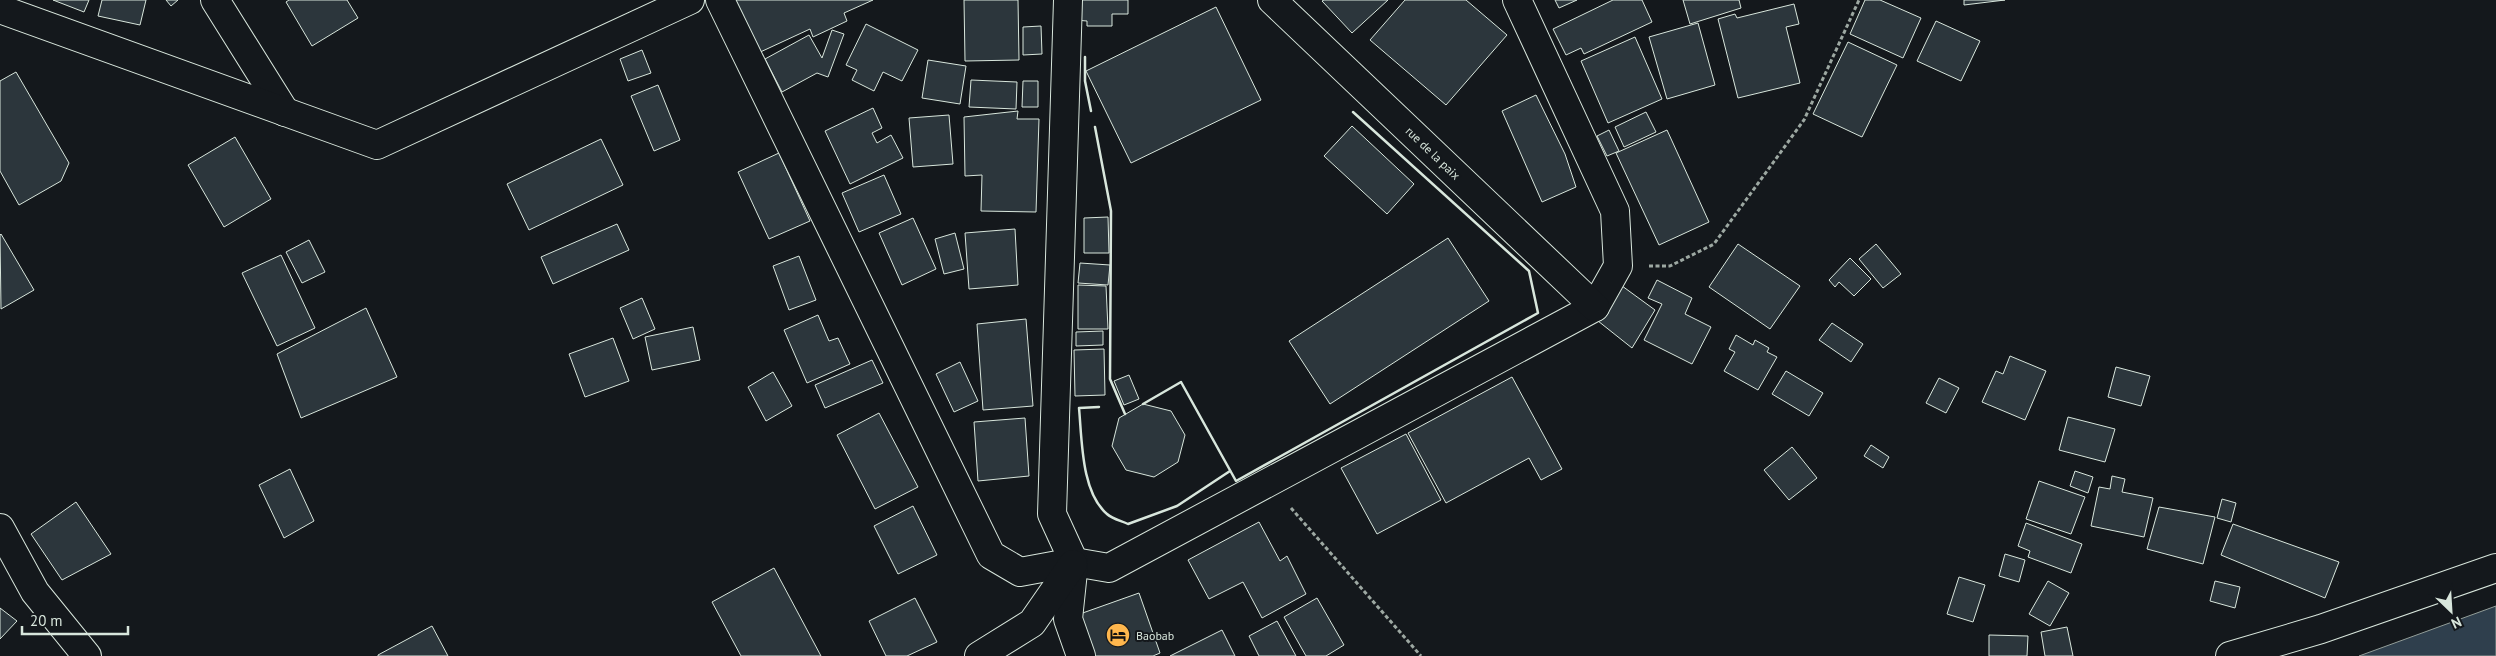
<svg xmlns="http://www.w3.org/2000/svg" width="2496" height="656" viewBox="0 0 2496 656" font-family="'PT Sans',sans-serif">
	<style>
		.water { fill: #2f3f4d; stroke: #939e99 }
		.building { fill: #2c363c; stroke: #d8e6dc }
		.lines { fill: none; stroke-linecap: round; stroke-linejoin: round }
		.minor-casing { stroke: #d8e6dc; stroke-width: 30 }
		.path { stroke: #9da8a2; stroke-width: 3; stroke-dasharray: 4 2.5; stroke-linecap: butt }
		.minor { stroke: #14181c; stroke-width: 28 }
		.wall { stroke: #d8e6dc; stroke-width: 2.5 }
		.labels { text-anchor: middle; dominant-baseline: central; stroke-width: 4; stroke-linejoin: round; paint-order: stroke }
		.street-label { font-size: 12px; fill: #d8e6dc; stroke: #14181c }
		.poi-label { font-size: 12px; fill: #d8e6dc; stroke: #14181c; text-anchor: start }
	</style>
	<rect width="100%" height="100%" fill="#14181c"/>
	<polygon class="water" points="2496,606 2496,656 2359,656"/>
	<g class="building">
		<polygon points="53,0 89,0 84,12"/>
		<polygon points="102,0 146,0 140,25 98,16"/>
		<polygon points="166,0 178,0 171,6"/>
		<polygon points="289,0 347,0 358,18 312,46 286,2"/>
		<polygon points="732,0 873,0 844,13 847,21 813,37 810,29 756,54"/>
		<polygon points="964,0 1018,0 1019,60 965,61"/>
		<polygon points="1075,0 1128,0 1128,14 1112,14 1112,26 1087,26 1087,21 1075,20"/>
		<polygon points="1324,0 1388,0 1352,33 1322,1"/>
		<polygon points="1405,0 1466,0 1507,35 1446,105 1370,40"/>
		<polygon points="1555,0 1577,0 1559,8"/>
		<polygon points="1613,0 1642,0 1652,22 1584,54 1581,48 1566,55 1553,29"/>
		<polygon points="1683,0 1739,0 1741,8 1690,24"/>
		<polygon points="1865,0 1880,0 1921,18 1903,58 1850,34"/>
		<polygon points="1964,0 2005,0 1964,5"/>
		<polygon points="1794,4 1799,24 1786,27 1800,83 1738,98 1718,19 1735,14 1737,18"/>
		<polygon points="1216,7 1261,100 1131,163 1086,71"/>
		<polygon points="1936,21 1980,41 1961,81 1917,61"/>
		<polygon points="1698,23 1715,85 1667,99 1649,37"/>
		<polygon points="866,24 918,50 902,81 883,72 874,91 852,80 857,70 846,65"/>
		<polygon points="1041,26 1042,54 1023,55 1023,27"/>
		<polygon points="832,30 844,34 828,77 817,73 782,92 765,59 809,35 822,58"/>
		<polygon points="1635,37 1662,99 1608,123 1581,61"/>
		<polygon points="1848,42 1897,65 1862,137 1813,114"/>
		<polygon points="642,50 651,73 628,81 620,59"/>
		<polygon points="928,60 966,66 960,104 922,98"/>
		<polygon points="16,72 69,163 61,181 19,205 0,171 0,81"/>
		<polygon points="971,80 1017,82 1016,109 969,107"/>
		<polygon points="1023,81 1038,81 1038,107 1022,107"/>
		<polygon points="658,85 680,140 654,151 631,96"/>
		<polygon points="1536,95 1565,154 1576,187 1542,202 1502,111"/>
		<polygon points="873,108 882,128 872,133 877,143 891,135 903,158 850,184 825,131"/>
		<polygon points="1018,111 1017,119 1039,119 1036,212 981,211 982,175 965,176 964,117"/>
		<polygon points="1646,112 1656,132 1624,147 1615,127"/>
		<polygon points="949,115 953,164 913,167 909,118"/>
		<polygon points="1352,126 1414,184 1387,214 1324,156"/>
		<polygon points="1609,130 1619,151 1607,156 1597,136"/>
		<polygon points="1667,130 1709,222 1659,245 1616,153"/>
		<polygon points="235,137 271,199 224,227 188,165"/>
		<polygon points="601,139 623,185 529,230 507,184"/>
		<polygon points="779,153 810,221 769,239 738,172"/>
		<polygon points="884,175 901,214 859,232 842,193"/>
		<polygon points="1108,217 1109,253 1084,253 1084,218"/>
		<polygon points="913,218 936,269 902,285 879,233"/>
		<polygon points="617,224 629,250 553,284 541,257"/>
		<polygon points="1015,229 1018,285 969,289 965,233"/>
		<polygon points="955,233 964,269 944,274 935,239"/>
		<polygon points="1,234 34,290 1,309 0,235"/>
		<polygon points="1448,238 1489,301 1330,404 1289,341"/>
		<polygon points="309,240 325,272 302,283 286,252"/>
		<polygon points="1738,244 1800,286 1770,329 1709,287"/>
		<polygon points="1876,244 1901,274 1883,288 1859,259"/>
		<polygon points="281,255 315,328 277,346 242,273"/>
		<polygon points="799,256 816,300 789,310 773,266"/>
		<polygon points="1850,258 1871,279 1854,296 1839,282 1835,287 1829,280"/>
		<polygon points="1080,263 1110,265 1108,285 1078,283"/>
		<polygon points="1657,280 1692,298 1685,314 1711,327 1692,364 1644,340 1662,304 1648,298"/>
		<polygon points="1618,283 1655,310 1632,348 1593,317"/>
		<polygon points="1078,285 1106,286 1108,329 1078,329"/>
		<polygon points="642,298 655,329 633,339 620,308"/>
		<polygon points="366,308 397,377 301,418 277,354"/>
		<polygon points="818,315 829,341 838,338 850,364 807,383 784,330"/>
		<polygon points="1026,319 1033,406 983,410 977,324"/>
		<polygon points="1832,323 1863,344 1851,362 1819,340"/>
		<polygon points="693,327 700,360 652,370 645,337"/>
		<polygon points="1103,331 1103,345 1076,346 1076,332"/>
		<polygon points="1736,335 1753,345 1755,340 1769,348 1767,352 1777,357 1758,390 1724,371 1735,352 1729,349"/>
		<polygon points="613,338 629,381 585,397 569,354"/>
		<polygon points="1104,349 1105,395 1075,396 1074,350"/>
		<polygon points="2010,356 2046,371 2025,420 1982,402 1996,371 2003,374"/>
		<polygon points="872,360 883,383 825,408 815,385"/>
		<polygon points="960,362 978,401 954,412 936,374"/>
		<polygon points="2116,367 2150,376 2141,406 2108,397"/>
		<polygon points="1786,371 1823,393 1809,416 1772,394"/>
		<polygon points="773,372 792,406 766,421 748,387"/>
		<polygon points="1129,375 1139,399 1124,405 1114,381"/>
		<polygon points="1512,377 1562,469 1541,480 1529,458 1446,503 1408,433"/>
		<polygon points="1939,378 1959,388 1946,413 1926,403"/>
		<polygon points="1143,404 1171,411 1185,435 1178,462 1154,477 1126,470 1112,446 1119,418"/>
		<polygon points="879,413 918,487 875,509 837,435"/>
		<polygon points="2068,417 2115,429 2105,462 2059,450"/>
		<polygon points="1025,418 1029,476 978,481 974,422"/>
		<polygon points="1406,434 1441,500 1377,534 1341,468"/>
		<polygon points="1871,445 1889,457 1883,468 1864,456"/>
		<polygon points="1792,447 1817,478 1789,500 1764,470"/>
		<polygon points="290,469 314,521 284,538 259,485"/>
		<polygon points="2075,471 2093,477 2088,493 2070,486"/>
		<polygon points="2112,476 2125,479 2122,492 2153,498 2144,537 2091,526 2099,487 2110,489"/>
		<polygon points="2039,481 2085,497 2071,534 2026,519"/>
		<polygon points="2222,499 2236,503 2231,522 2217,518"/>
		<polygon points="76,502 111,554 62,580 31,534"/>
		<polygon points="913,506 937,555 898,574 874,526"/>
		<polygon points="2159,507 2215,517 2203,564 2147,549"/>
		<polygon points="1259,522 1280,561 1287,556 1306,594 1262,618 1243,582 1209,599 1188,560"/>
		<polygon points="2026,523 2082,544 2071,573 2028,557 2030,551 2018,546"/>
		<polygon points="2233,524 2339,562 2325,598 2221,555"/>
		<polygon points="2005,554 2025,560 2019,582 1999,576"/>
		<polygon points="774,568 821,656 741,656 712,602"/>
		<polygon points="1959,577 1985,585 1973,622 1947,614"/>
		<polygon points="2048,581 2069,593 2050,626 2029,614"/>
		<polygon points="2215,581 2240,587 2235,608 2210,601"/>
		<polygon points="1139,593 1160,653 1153,656 1091,656 1077,615"/>
		<polygon points="915,598 937,642 907,656 886,656 869,621"/>
		<polygon points="1317,598 1344,645 1326,656 1306,656 1284,617"/>
		<polygon points="0,608 17,621 0,639"/>
		<polygon points="1277,621 1296,656 1259,656 1249,636"/>
		<polygon points="432,626 448,656 378,656 378,655"/>
		<polygon points="2067,627 2073,656 2045,656 2041,632"/>
		<polygon points="1222,630 1235,656 1170,656"/>
		<polygon points="1989,635 2028,636 2027,656 1989,656"/>
	</g>
	<g class="lines">
		<g class="minor-casing">
			<g id="minor">
				<polyline points="215,0 285,112"/>
				<polyline points="720,0 991,555 1020,572 1074,562 1109,568 1595,307 1618,266 1615,211 1517,0"/>
				<polyline points="1068,0 1052,514 1074,562 1068,619 1081,656"/>
				<polyline points="1272,0 1595,307"/>
				<polyline points="0,9 377,145 690,0"/>
				<polyline points="0,528 35,592 87,656"/>
				<polyline points="979,656 1032,623 1073,564"/>
				<polyline points="2230,656 2321,629 2496,568"/>
			</g>
		</g>
		<g class="path">
			<polyline points="1649,266 1670,266 1714,244 1804,120 1859,0"/>
			<polyline points="1291,508 1421,656"/>
		</g>
		<use href="#minor" class="minor"/>
		<g class="wall">
			<polyline points="1085,57 1085,81 1091,111"/>
			<polyline points="1095,127 1111,211 1110,379 1125,414"/>
			<polyline points="1143,404 1181,382 1236,481 1538,313 1529,271 1353,112"/>
			<path d="M1099,407L1079,408C1082,439 1081,492 1107,514C1112,519 1122,521 1128,524L1177,506L1230,471"/>
		</g>
	</g>
	<defs>
		<g id="hotel-disc" transform="scale(1.25)"><circle r="9.5" fill="#ffb74d" stroke="#14181c"/><path d="M-6-4.5h1.5V1H6V5H4.5V3h-9V5H-6ZM-4 0a1.8 1.8 0 1 1 3.6 0ZM.5 0V-2.5h3Q6-2.5 6 0Z" fill="#111"/></g>
	</defs>
	<g fill-rule="evenodd">
		<use href="#hotel-disc" x="1118" y="635"/>
	</g>
	<g class="labels">
		<g class="street-label">
			<text transform="translate(1433 153) rotate(44)">rue de la paix</text>
		</g>
		<g class="poi-label">
			<text x="1136" y="635">Baobab</text>
		</g>
	</g>
	<g transform="translate(2451 611) rotate(155)" stroke="#14181c" stroke-width="4" paint-order="stroke">
	<path d="M0-4L9 19L0 12L-9 19Z" fill="#d8e6dc"/>
	<text y="-8" font-size="14" font-weight="bold" text-anchor="middle" fill="#d8e6dc">N</text>
	</g>
	<path d="M22 626v8h106v-8" fill="none" stroke="#d8e6dc" stroke-width="2.5"/>
	<text x="30" y="626" font-size="15" fill="#d8e6dc" stroke="#14181c" stroke-width="4" paint-order="stroke">20 m</text>
</svg>
